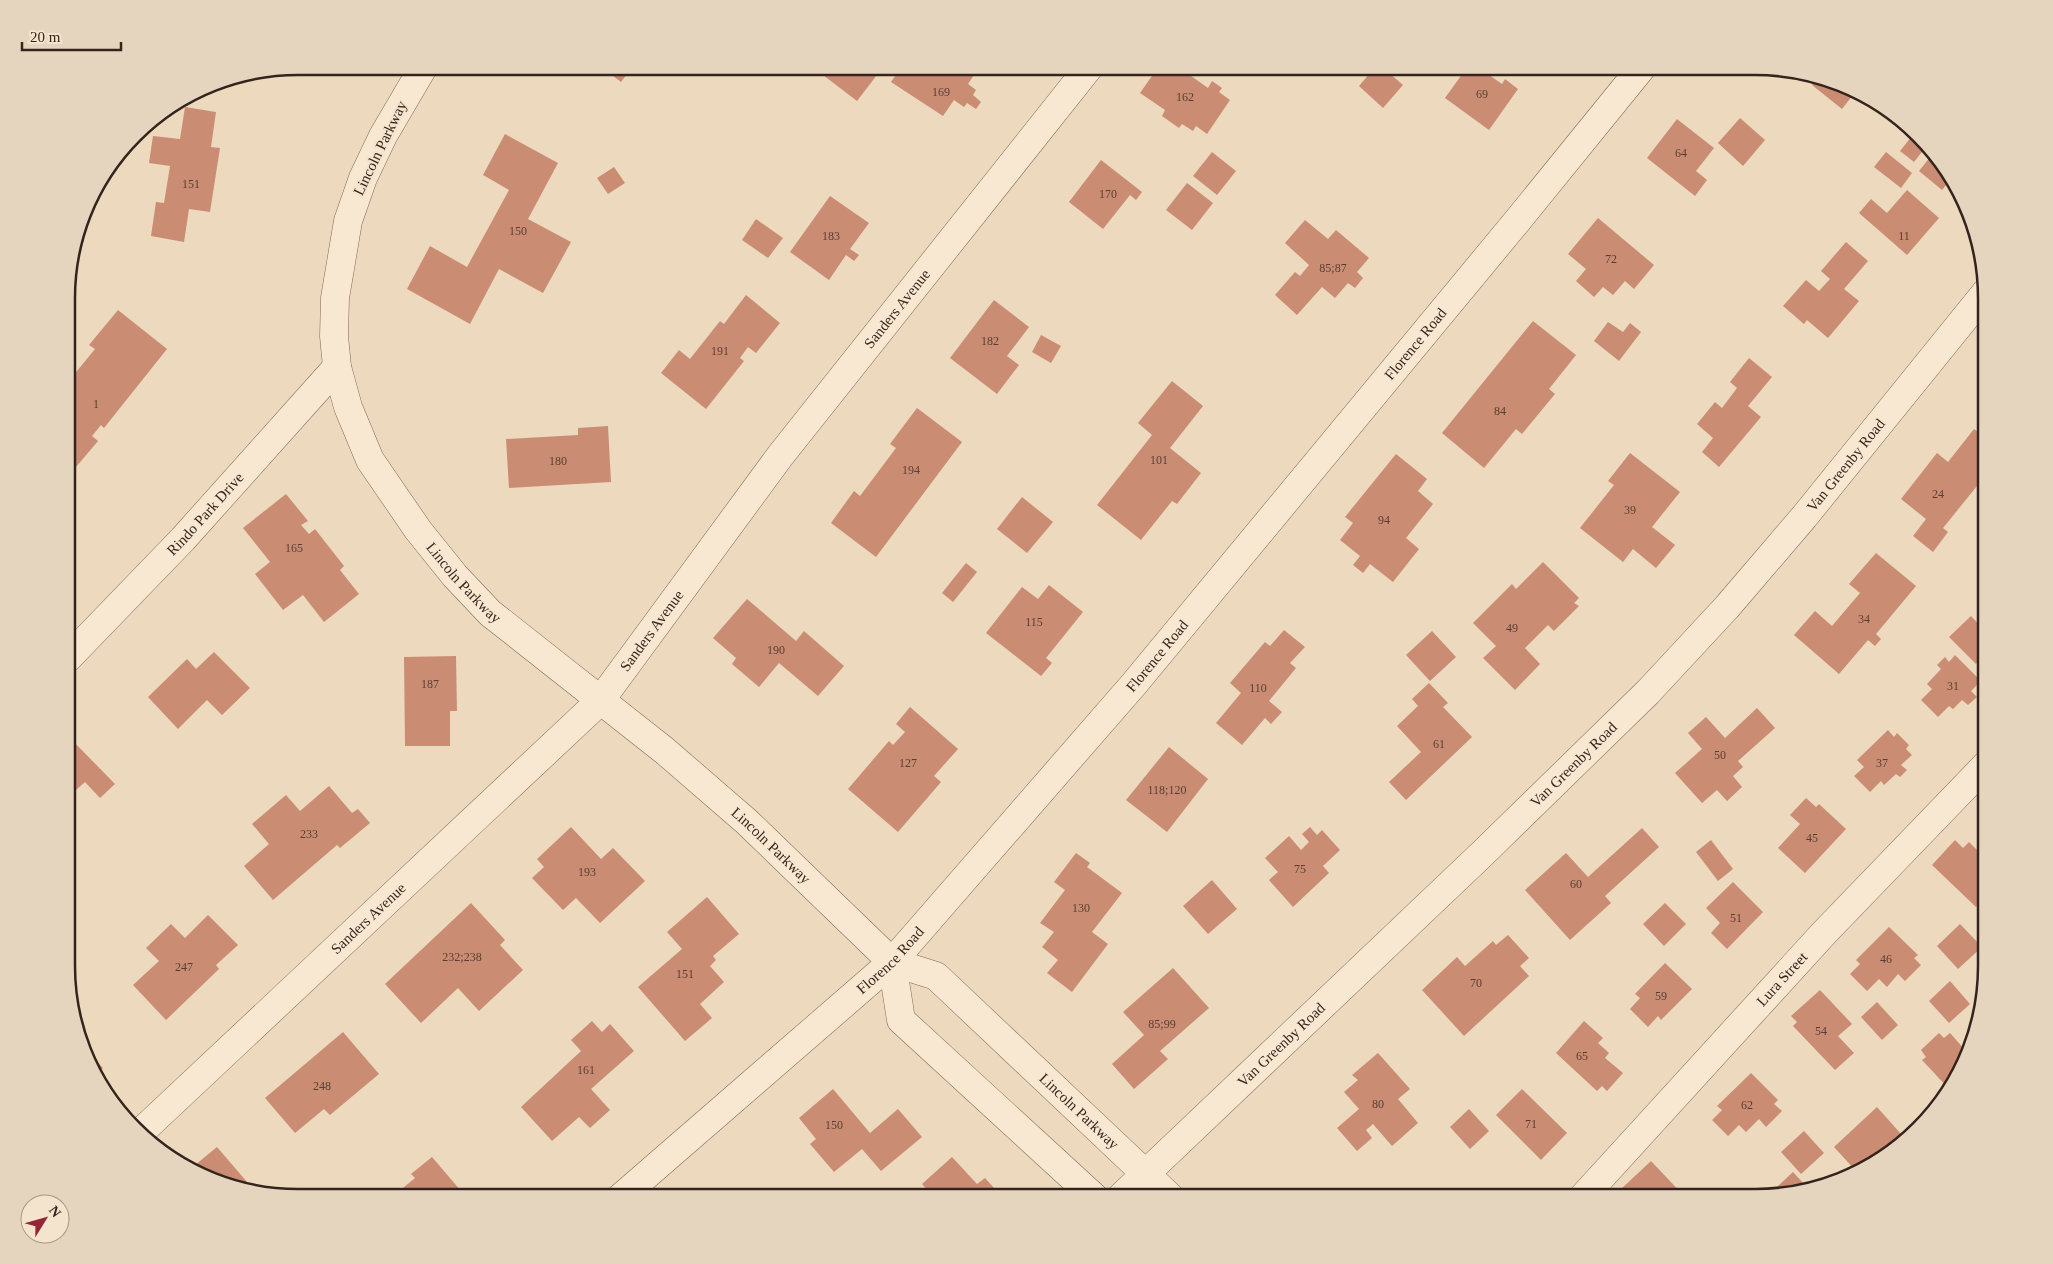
<svg xmlns="http://www.w3.org/2000/svg" width="2053" height="1264" viewBox="0 0 2053 1264" font-family="'Times New Roman',serif">
	<style>
		.building { fill: #ca8d74 }
		.lines { fill: none; stroke-linecap: round; stroke-linejoin: round }
		.minor-casing { stroke: #846957; stroke-width: 29 }
		.minor { stroke: #f8e7d1; stroke-width: 28 }
		.labels { text-anchor: middle; dominant-baseline: central; stroke-width: 4.5; stroke-linejoin: round; paint-order: stroke }
		.number-label { font-size: 12px; fill: #5a3e32 }
		.street-label { font-size: 15px; fill: #34241c; stroke: #f4e4cd }
		.rim { fill: none; stroke: #34241c; stroke-width: 2.5 }
	</style>
	<rect width="100%" height="100%" fill="#ecd9be"/>
	<g class="building">
		<polygon points="600,66 633,66 621,82"/>
		<polygon points="638,66 656,66 650,75"/>
		<polygon points="830,66 874,66 880,71 857,101 823,75"/>
		<polygon points="902,66 980,66 968,84 976,90 973,95 981,102 976,109 967,103 964,107 954,100 943,116 891,82"/>
		<polygon points="1159,66 1177,66 1208,88 1212,81 1222,88 1219,92 1230,100 1207,134 1196,126 1193,131 1182,124 1179,128 1162,116 1165,110 1140,93"/>
		<polygon points="1376,66 1381,66 1403,85 1383,108 1359,86"/>
		<polygon points="1468,66 1476,66 1502,84 1505,79 1518,89 1489,130 1445,98"/>
		<polygon points="1820,76 1856,91 1842,109 1812,85"/>
		<polygon points="185,107 216,112 211,147 220,148 210,212 189,209 184,242 151,236 156,202 164,203 170,166 149,163 153,136 180,139"/>
		<polygon points="1740,118 1765,140 1743,166 1718,143"/>
		<polygon points="1677,119 1714,148 1696,171 1707,180 1695,196 1647,158"/>
		<polygon points="505,134 558,163 528,219 571,242 543,293 499,269 470,324 407,289 430,246 467,267 509,190 483,175"/>
		<polygon points="1912,136 1925,148 1914,162 1900,151"/>
		<polygon points="1212,152 1236,171 1217,195 1193,176"/>
		<polygon points="1886,152 1912,173 1901,188 1874,167"/>
		<polygon points="1931,156 1948,170 1952,178 1942,190 1919,171"/>
		<polygon points="1101,160 1142,192 1136,200 1130,195 1103,229 1069,202"/>
		<polygon points="614,167 625,183 608,194 597,178"/>
		<polygon points="1187,183 1213,203 1192,230 1166,210"/>
		<polygon points="1907,190 1939,218 1907,255 1859,213 1871,199 1887,213"/>
		<polygon points="830,196 869,223 850,249 859,255 854,261 846,255 829,280 790,252"/>
		<polygon points="1598,218 1654,265 1634,289 1625,281 1613,295 1603,287 1594,297 1576,281 1586,269 1568,254"/>
		<polygon points="756,219 783,238 768,258 742,240"/>
		<polygon points="1305,220 1328,239 1336,230 1369,258 1357,272 1363,278 1355,288 1348,283 1335,298 1322,287 1297,315 1275,295 1295,272 1300,276 1309,265 1285,243"/>
		<polygon points="1846,242 1868,261 1844,289 1859,301 1828,338 1807,320 1804,324 1783,306 1806,280 1819,291 1830,279 1821,271"/>
		<polygon points="746,295 780,323 756,353 748,347 740,358 744,361 706,409 661,373 679,350 690,359 720,321 724,324"/>
		<polygon points="994,300 1029,327 1007,356 1019,365 997,394 950,358"/>
		<polygon points="118,310 167,349 104,428 101,425 92,436 98,441 76,467 68,461 68,382 95,349 89,345"/>
		<polygon points="1533,321 1576,355 1549,389 1555,394 1522,434 1516,429 1484,468 1442,433"/>
		<polygon points="1608,322 1623,332 1630,323 1641,332 1619,361 1594,341"/>
		<polygon points="1041,335 1061,346 1051,363 1032,352"/>
		<polygon points="1749,358 1772,377 1748,406 1761,417 1719,467 1702,452 1713,438 1697,424 1715,402 1722,408 1737,388 1730,382"/>
		<polygon points="1172,381 1203,406 1170,448 1201,473 1177,504 1172,501 1141,540 1097,505 1152,435 1138,423"/>
		<polygon points="917,408 962,442 876,557 831,523 854,491 860,496 896,448 890,444"/>
		<polygon points="608,426 611,482 509,488 506,439 578,435 578,428"/>
		<polygon points="1974,429 1986,438 1986,482 1981,489 1977,486 1943,528 1948,532 1933,552 1913,536 1926,519 1901,499 1937,453 1948,462"/>
		<polygon points="1630,453 1680,492 1652,527 1675,545 1656,568 1633,549 1623,562 1580,528 1614,485 1608,481"/>
		<polygon points="1396,454 1427,479 1418,491 1433,504 1406,538 1419,549 1393,582 1370,564 1363,573 1353,565 1360,556 1340,540 1353,523 1345,517"/>
		<polygon points="286,494 308,521 301,525 309,534 315,529 344,566 340,570 359,594 324,622 303,595 283,610 255,574 270,562 243,528"/>
		<polygon points="1022,497 1053,522 1027,553 997,529"/>
		<polygon points="1876,553 1916,586 1876,634 1881,639 1875,646 1868,640 1839,674 1794,635 1815,611 1832,626 1860,593 1849,584"/>
		<polygon points="1543,562 1579,598 1574,603 1579,606 1554,631 1548,625 1525,648 1540,664 1515,690 1483,658 1496,646 1473,623 1512,584 1516,589"/>
		<polygon points="966,563 977,572 953,602 942,593"/>
		<polygon points="1049,585 1083,612 1046,658 1052,663 1041,676 986,633 1022,587 1038,599"/>
		<polygon points="747,599 796,641 804,631 844,666 818,696 779,663 759,687 732,664 736,658 713,638"/>
		<polygon points="1971,616 1986,632 1986,654 1976,664 1949,637"/>
		<polygon points="1284,630 1305,647 1290,663 1296,668 1269,701 1282,712 1271,724 1265,718 1242,745 1216,723 1241,693 1230,683 1265,642 1270,646"/>
		<polygon points="1432,631 1456,657 1430,681 1406,655"/>
		<polygon points="214,652 250,688 222,715 207,700 178,729 148,697 187,659 196,669"/>
		<polygon points="1955,655 1981,681 1971,691 1977,697 1968,705 1962,700 1953,709 1949,706 1938,717 1921,700 1932,689 1927,684 1941,669 1937,665 1945,657 1949,662"/>
		<polygon points="456,656 457,711 450,711 450,746 405,746 404,657"/>
		<polygon points="1429,683 1448,703 1443,707 1472,737 1406,800 1389,782 1421,752 1397,726 1418,706 1412,699"/>
		<polygon points="910,707 958,749 934,776 941,782 898,832 848,789 889,741 893,745 905,732 896,724"/>
		<polygon points="1757,708 1775,728 1738,761 1743,767 1733,776 1742,787 1727,801 1717,790 1702,803 1675,773 1702,749 1688,733 1706,717 1725,738"/>
		<polygon points="1888,730 1894,737 1897,733 1909,745 1906,749 1912,755 1901,765 1907,770 1900,777 1896,774 1884,785 1881,781 1870,792 1854,776 1864,767 1857,760"/>
		<polygon points="68,736 115,784 100,798 85,782 68,797"/>
		<polygon points="1169,747 1208,779 1167,832 1126,800"/>
		<polygon points="329,786 352,813 358,809 370,823 340,848 337,845 273,900 244,866 269,844 252,824 286,795 300,811"/>
		<polygon points="1806,798 1816,807 1819,804 1846,829 1805,873 1778,848 1800,824 1790,815"/>
		<polygon points="571,827 601,859 613,848 645,881 600,923 576,898 563,910 532,878 544,867 537,859"/>
		<polygon points="1310,827 1317,835 1322,830 1340,850 1323,866 1329,873 1293,907 1269,880 1278,872 1265,858 1289,836 1301,850 1309,842 1302,834"/>
		<polygon points="1642,828 1659,847 1605,896 1611,903 1570,940 1525,890 1566,853 1588,877"/>
		<polygon points="1711,840 1733,869 1718,881 1696,852"/>
		<polygon points="1955,840 1963,848 1969,842 1986,859 1986,895 1976,907 1932,865"/>
		<polygon points="1076,853 1090,863 1087,867 1122,893 1092,932 1108,944 1072,992 1047,973 1058,960 1042,947 1054,932 1040,923 1065,890 1054,882"/>
		<polygon points="1212,880 1237,909 1208,934 1183,906"/>
		<polygon points="1733,882 1763,912 1727,949 1711,933 1720,923 1706,908"/>
		<polygon points="707,897 739,934 713,956 716,960 710,966 724,982 700,1004 712,1018 685,1041 638,987 682,949 667,932"/>
		<polygon points="471,903 505,940 500,945 523,970 479,1011 458,988 421,1023 385,984"/>
		<polygon points="1665,903 1686,924 1664,946 1643,924"/>
		<polygon points="208,915 238,945 216,965 219,969 166,1020 133,985 159,961 146,948 171,924 185,938"/>
		<polygon points="1960,924 1982,947 1958,969 1937,946"/>
		<polygon points="1889,927 1918,955 1914,958 1921,965 1905,981 1898,974 1887,987 1879,979 1867,991 1850,974 1860,964 1856,960"/>
		<polygon points="1508,935 1529,958 1520,966 1529,976 1464,1036 1422,990 1457,957 1465,966 1493,941 1496,945"/>
		<polygon points="1665,963 1692,989 1661,1020 1658,1016 1648,1027 1630,1009 1640,998 1635,994"/>
		<polygon points="1173,968 1209,1008 1160,1051 1168,1059 1134,1089 1112,1064 1144,1035 1123,1012"/>
		<polygon points="1950,981 1970,1004 1949,1023 1929,1001"/>
		<polygon points="1820,990 1852,1024 1838,1036 1854,1053 1835,1070 1793,1026 1797,1022 1791,1016"/>
		<polygon points="1877,1002 1898,1025 1882,1040 1861,1017"/>
		<polygon points="592,1021 602,1032 610,1024 634,1051 591,1089 610,1110 590,1128 579,1117 552,1141 521,1107 581,1051 571,1040"/>
		<polygon points="1584,1021 1603,1038 1598,1043 1609,1053 1605,1058 1623,1073 1607,1091 1602,1086 1597,1091 1556,1053"/>
		<polygon points="343,1032 379,1074 330,1115 324,1109 295,1133 265,1098"/>
		<polygon points="1939,1033 1944,1038 1950,1033 1965,1050 1956,1082 1950,1090 1922,1060 1926,1057 1921,1050"/>
		<polygon points="1378,1053 1410,1089 1398,1099 1418,1123 1392,1146 1373,1124 1366,1130 1372,1138 1357,1151 1337,1128 1359,1109 1344,1092 1358,1080 1352,1075"/>
		<polygon points="90,1054 103,1068 97,1074"/>
		<polygon points="1751,1073 1778,1100 1774,1104 1782,1111 1766,1127 1759,1119 1746,1132 1739,1125 1728,1136 1712,1120 1722,1110 1717,1106"/>
		<polygon points="833,1089 870,1133 898,1109 922,1137 881,1171 862,1149 834,1172 810,1144 816,1139 799,1118"/>
		<polygon points="1522,1089 1567,1133 1541,1160 1496,1115"/>
		<polygon points="1877,1107 1901,1134 1862,1170 1856,1171 1834,1147"/>
		<polygon points="1469,1109 1489,1131 1470,1149 1450,1127"/>
		<polygon points="1804,1131 1824,1153 1801,1174 1781,1152"/>
		<polygon points="217,1147 247,1182 237,1190 189,1170"/>
		<polygon points="432,1157 467,1198 391,1198 415,1178 411,1174"/>
		<polygon points="952,1157 977,1184 985,1178 1003,1198 934,1198 922,1184"/>
		<polygon points="1651,1161 1685,1197 1628,1197 1620,1190"/>
		<polygon points="1793,1172 1806,1186 1766,1197"/>
	</g>
	<g class="lines">
		<g class="minor-casing">
			<g id="minor">
				<path id="s1" d="M424,66L383,136L363,178L348,221L335,298L334,336L337,367L348,407L370,460L418,530L455,576L490,613L665,751L747,822L892,962L936,976L1170,1197"/>
				<path id="s2" d="M68,658L183,539L337,367"/>
				<polyline points="892,962 901,1020 1094,1197"/>
				<path id="s3" d="M143,1130L600,701L780,456L1090,66"/>
				<path id="s4" d="M1121,1197L1482,854L1648,692L1727,607L1804,517L1986,292"/>
				<path id="s5" d="M1583,1197L1824,933L1986,765"/>
				<path id="s6" d="M620,1198L892,962L1134,684L1518,220L1643,66"/>
			</g>
		</g>
		<use href="#minor" class="minor"/>
	</g>
	<g class="labels">
		<g class="number-label">
			<text x="941" y="92">169</text>
			<text x="1482" y="94">69</text>
			<text x="1185" y="97">162</text>
			<text x="1681" y="153">64</text>
			<text x="191" y="184">151</text>
			<text x="1108" y="194">170</text>
			<text x="518" y="231">150</text>
			<text x="831" y="236">183</text>
			<text x="1904" y="236">11</text>
			<text x="1611" y="259">72</text>
			<text x="1333" y="268">85;87</text>
			<text x="990" y="341">182</text>
			<text x="720" y="351">191</text>
			<text x="96" y="404">1</text>
			<text x="1500" y="411">84</text>
			<text x="1159" y="460">101</text>
			<text x="558" y="461">180</text>
			<text x="911" y="470">194</text>
			<text x="1938" y="494">24</text>
			<text x="1630" y="510">39</text>
			<text x="1384" y="520">94</text>
			<text x="294" y="548">165</text>
			<text x="1864" y="619">34</text>
			<text x="1034" y="622">115</text>
			<text x="1512" y="628">49</text>
			<text x="776" y="650">190</text>
			<text x="430" y="684">187</text>
			<text x="1953" y="686">31</text>
			<text x="1258" y="688">110</text>
			<text x="1439" y="744">61</text>
			<text x="1720" y="755">50</text>
			<text x="908" y="763">127</text>
			<text x="1882" y="763">37</text>
			<text x="1167" y="790">118;120</text>
			<text x="309" y="834">233</text>
			<text x="1812" y="838">45</text>
			<text x="1300" y="869">75</text>
			<text x="587" y="872">193</text>
			<text x="1576" y="884">60</text>
			<text x="1081" y="908">130</text>
			<text x="1736" y="918">51</text>
			<text x="462" y="957">232;238</text>
			<text x="1886" y="959">46</text>
			<text x="184" y="967">247</text>
			<text x="685" y="974">151</text>
			<text x="1476" y="983">70</text>
			<text x="1661" y="996">59</text>
			<text x="1162" y="1024">85;99</text>
			<text x="1821" y="1031">54</text>
			<text x="1582" y="1056">65</text>
			<text x="586" y="1070">161</text>
			<text x="322" y="1086">248</text>
			<text x="1378" y="1104">80</text>
			<text x="1747" y="1105">62</text>
			<text x="1531" y="1124">71</text>
			<text x="834" y="1125">150</text>
		</g>
		<g class="street-label">
			<text transform="translate(380 148) rotate(-64)">Lincoln Parkway</text>
			<text stroke="none"><textPath href="#s3" startOffset="1119">Sanders Avenue</textPath></text>
			<text stroke="none"><textPath href="#s6" startOffset="1170">Florence Road</textPath></text>
			<text stroke="none"><textPath href="#s4" startOffset="1031">Van Greenby Road</textPath></text>
			<text stroke="none"><textPath href="#s2" startOffset="199">Rindo Park Drive</textPath></text>
			<text stroke="none"><textPath href="#s1" startOffset="574">Lincoln Parkway</textPath></text>
			<text stroke="none"><textPath href="#s3" startOffset="714">Sanders Avenue</textPath></text>
			<text stroke="none"><textPath href="#s6" startOffset="765">Florence Road</textPath></text>
			<text stroke="none"><textPath href="#s4" startOffset="626">Van Greenby Road</textPath></text>
			<text stroke="none"><textPath href="#s1" startOffset="979">Lincoln Parkway</textPath></text>
			<text stroke="none"><textPath href="#s3" startOffset="309">Sanders Avenue</textPath></text>
			<text stroke="none"><textPath href="#s6" startOffset="360">Florence Road</textPath></text>
			<text stroke="none"><textPath href="#s5" startOffset="295">Lura Street</textPath></text>
			<text stroke="none"><textPath href="#s4" startOffset="221">Van Greenby Road</textPath></text>
			<text stroke="none"><textPath href="#s1" startOffset="1390">Lincoln Parkway</textPath></text>
		</g>
	</g>
	<path d="M0 0H2053V1264H0ZM298 75H1755A223 223 0 0 1 1978 298V966A223 223 0 0 1 1755 1189H298A223 223 0 0 1 75 966V298A223 223 0 0 1 298 75Z" fill="#e5d5bf" fill-rule="evenodd"/>
	<path class="rim" d="M298 75H1755A223 223 0 0 1 1978 298V966A223 223 0 0 1 1755 1189H298A223 223 0 0 1 75 966V298A223 223 0 0 1 298 75Z"/>
	<g transform="translate(45 1219) rotate(53)"><circle r="24" fill="#f4e4cd" stroke="#a79786"/>
	<path d="M0-4L9 19L0 12L-9 19Z" fill="#922837"/>
	<text y="-8" font-size="14" font-weight="bold" text-anchor="middle" fill="#34241c">N</text>
	</g>
	<path d="M22 42v8h99v-8" fill="none" stroke="#34241c" stroke-width="2.5"/>
	<text x="30" y="42" font-size="15" fill="#34241c" stroke="#f4e4cd" stroke-width="4" paint-order="stroke">20 m</text>
</svg>
